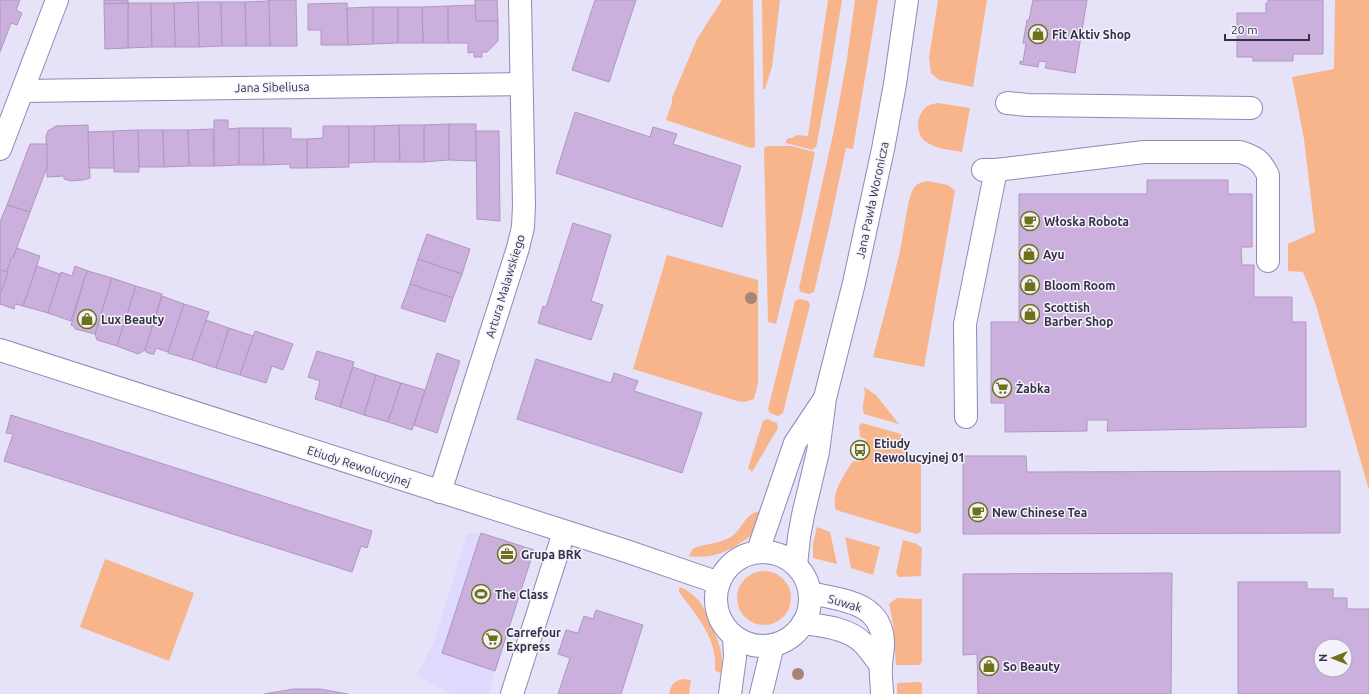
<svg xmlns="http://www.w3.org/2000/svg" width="1369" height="694" viewBox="0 0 1369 694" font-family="Ubuntu,sans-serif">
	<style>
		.built { fill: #dfdafd }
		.green { fill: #f8b48b }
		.building { fill: #cbb0dd; stroke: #b096c2; fill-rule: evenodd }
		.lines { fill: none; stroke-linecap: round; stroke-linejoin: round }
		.minor-casing { stroke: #9088b7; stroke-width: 24 }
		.minor { stroke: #fff; stroke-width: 22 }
		.tree { fill: #a68475 }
		.labels { text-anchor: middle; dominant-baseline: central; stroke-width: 3; stroke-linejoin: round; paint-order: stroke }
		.poi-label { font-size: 12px; font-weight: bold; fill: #343145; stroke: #f3f2fc; text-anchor: start }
		.street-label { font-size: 12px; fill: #343145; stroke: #f3f2fc }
	</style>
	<rect width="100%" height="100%" fill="#e6e3f8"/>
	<polygon class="built" points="481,533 534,550 495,671 489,694 451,694 417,675 435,639 467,534"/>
	<g class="green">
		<polygon points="722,0 753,0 755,147 751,148 666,120 672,103 672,98 697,39"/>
		<polygon points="762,0 780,0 772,67 765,89 763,89"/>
		<polygon points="828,0 842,0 829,78 816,148 814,147 813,150 786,143 786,140 789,138 792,138 797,135 808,136"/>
		<polygon points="855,0 878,0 853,149 846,148 830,223 814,292 809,294 801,292 799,288 834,130 847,59"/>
		<polygon points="938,0 987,0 973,87 939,80 931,73 929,58"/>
		<polygon points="1335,0 1369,0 1369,490 1315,302 1303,272 1288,271 1288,244 1315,232 1304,139 1292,77 1334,69"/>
		<path d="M938,103L970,108L962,152C951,150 935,149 925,141C916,134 916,118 924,109C927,105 932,104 938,103Z"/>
		<polygon points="768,146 791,146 815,152 801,220 776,324 768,322 764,148"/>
		<path d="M928,181L948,185L955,191L924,367L873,357C883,320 893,283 901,246C904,231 907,202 913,189C917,183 922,182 928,181Z"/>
		<polygon points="667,255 758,280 758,383 754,399 745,402 737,401 633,369"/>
		<polygon points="799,299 808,301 810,305 783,413 778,416 770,413 768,409 795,301"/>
		<path d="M864,387L876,395L899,424L864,414C860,405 867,397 864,387Z"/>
		<polygon points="767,419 777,423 778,428 752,472 748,468 763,421"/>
		<path d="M862,423L901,434C903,456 901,454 921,463V532L916,534L836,510C830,493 845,474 853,461L860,462L866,439L860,437L859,426Z"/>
		<path d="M761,511C759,517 757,525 754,531C751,537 745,540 740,543C724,554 708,559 689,556L692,550L694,548C707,543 719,544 731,537C744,528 743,514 761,511Z"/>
		<polygon points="817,527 830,532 837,564 813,558 813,544"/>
		<polygon points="845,537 880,547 873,575 851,568"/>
		<polygon points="903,540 917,544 922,548 921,576 899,577 896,573"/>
		<polygon points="105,559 194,593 169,661 80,627"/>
		<circle cx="764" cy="598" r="27"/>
		<path d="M679,587C688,590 696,596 701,604C705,609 707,616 709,621C717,638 725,653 721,673L715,671C718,639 697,616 679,592Z"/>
		<polygon points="897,598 922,599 922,662 919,665 896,665 893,623 889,604"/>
		<path d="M685,679L691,680L689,694H669C671,684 675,680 685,679Z"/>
		<polygon points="920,682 922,684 922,694 897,694 897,683"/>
	</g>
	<g class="building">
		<polygon points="0,0 20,0 16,10 22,13 17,25 11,23 0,52"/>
		<polygon points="104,0 128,0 128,3 104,4"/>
		<polygon points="268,0 296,0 297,46 270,46"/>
		<polygon points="475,0 497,0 498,21 476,21"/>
		<polygon points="595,0 636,0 609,82 572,70"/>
		<polygon points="1033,0 1087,0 1075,73 1045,68 1047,62 1039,61 1038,67 1020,64 1020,61 1023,62 1026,43 1023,43 1027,20 1029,20"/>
		<polygon points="1268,0 1323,0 1323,54 1293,54 1293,61 1253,61 1253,57 1237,57 1237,13 1266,13 1266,3 1268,3"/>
		<polygon points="269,1 270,46 246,46 245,2"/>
		<polygon points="198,2 221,2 222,46 199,47"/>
		<polygon points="198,2 199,47 175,47 174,3"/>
		<polygon points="221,2 245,2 246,46 222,46"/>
		<polygon points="128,3 151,3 152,47 128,48"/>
		<polygon points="128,3 128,48 105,49 104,4"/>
		<polygon points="151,3 174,3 175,47 152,47"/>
		<polygon points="347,3 348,45 321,45 321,30 308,30 308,4"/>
		<polygon points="475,5 476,21 498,21 498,41 487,52 482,52 482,57 474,57 474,52 468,53 468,43 448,43 448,6"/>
		<polygon points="448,6 448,43 423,43 422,7"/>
		<polygon points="373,7 398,7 398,43 373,44"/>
		<polygon points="373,7 373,44 348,45 347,8"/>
		<polygon points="398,7 422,7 423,43 398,43"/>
		<polygon points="575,112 650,137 653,127 677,134 673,144 741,166 722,227 556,173"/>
		<polygon points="214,120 228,120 228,129 239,128 239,165 214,166"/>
		<polygon points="449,124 476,124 476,161 449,160"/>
		<polygon points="449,124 449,160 424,162 424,125"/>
		<polygon points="88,125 90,178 83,180 71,181 64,179 64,176 47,177 46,136 48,131 56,126"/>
		<polygon points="399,125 400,162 374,162 374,126"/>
		<polygon points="399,125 424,125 424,162 400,162"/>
		<polygon points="323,126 349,126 349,167 307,168 307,139 323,138"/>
		<polygon points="349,126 374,126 374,162 349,163"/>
		<polygon points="239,128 263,128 264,165 239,165"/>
		<polygon points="263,128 291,128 291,139 307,139 307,168 290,168 290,164 264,165"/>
		<polygon points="213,129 214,166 189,166 188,130"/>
		<polygon points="138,130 163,130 164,167 139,167"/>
		<polygon points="138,130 139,172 114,172 113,131"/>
		<polygon points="163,130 188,130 189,166 164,167"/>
		<polygon points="113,131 114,168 89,168 88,132"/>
		<polygon points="476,131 499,131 500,221 477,219"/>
		<polygon points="30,144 47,144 47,167 30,212 7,205"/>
		<polygon points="1147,180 1228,180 1228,194 1252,194 1252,247 1241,247 1242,265 1254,265 1254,297 1292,297 1292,322 1306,322 1306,427 1107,431 1108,420 1087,420 1087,431 1005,432 1005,403 991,403 991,322 1019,322 1019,194 1147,194"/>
		<polygon points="7,205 30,212 13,258 11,258 8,272 0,270 0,222"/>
		<polygon points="573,223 611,235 591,301 603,305 591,340 538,323 543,306 546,307"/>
		<polygon points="427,234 470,249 462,274 418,259"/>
		<polygon points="17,248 40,256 23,306 15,304 14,309 0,304 0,295 11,258 13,258"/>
		<polygon points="418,259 462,274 453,298 410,284"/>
		<polygon points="37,266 60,274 48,313 23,306"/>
		<polygon points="75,266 88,271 85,277 71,321 48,313 61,272 72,276"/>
		<polygon points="0,270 8,272 0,295"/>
		<polygon points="88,271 112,278 95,334 75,329 75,327 71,325 85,277"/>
		<polygon points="112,278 136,286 117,346 97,340 95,334"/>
		<polygon points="410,284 453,298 445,322 401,308"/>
		<polygon points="136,286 162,294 145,350 138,354 117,346"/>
		<polygon points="162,296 184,304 168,352 156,348 154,354 151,354 146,352 145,350"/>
		<polygon points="184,304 209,312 192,360 168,353"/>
		<polygon points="206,320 229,328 216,368 192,360"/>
		<polygon points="229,328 253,336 240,375 216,368"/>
		<polygon points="255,331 293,344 283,370 272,366 266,383 240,375"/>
		<polygon points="317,351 354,362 340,407 315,399 320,381 308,377"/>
		<polygon points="437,353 460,361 437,433 414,425"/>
		<polygon points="536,359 611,383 614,373 638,381 634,391 702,413 682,473 517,419"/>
		<polygon points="353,367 376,375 364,415 340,407"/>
		<polygon points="376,375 401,383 388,422 364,415"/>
		<polygon points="401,383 425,390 412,430 388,422"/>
		<polygon points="11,415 372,531 367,548 361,546 352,572 4,461 13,434 6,433"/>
		<polygon points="963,456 1026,456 1027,472 1340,471 1340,533 963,534"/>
		<polygon points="481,533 534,550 495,671 442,653"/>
		<polygon points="1172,573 1171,694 978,694 977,654 963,655 963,574"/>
		<path d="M1238,582H1307V589H1333V598H1347V609H1369V694H1238ZM1321,646H1345V670H1321Z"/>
		<polygon points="596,610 643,625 621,694 558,694 570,658 558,654 566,630 578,633 584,616 593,619"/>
		<polygon points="294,689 320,689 348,694 264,694"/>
	</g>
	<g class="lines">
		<g class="minor-casing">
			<g id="minor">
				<polyline points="23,91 521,84"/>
				<polyline points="1007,103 1028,105 1251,108"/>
				<polyline points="0,149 57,0"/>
				<path d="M983,170H996L1144,152H1240C1256,157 1261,161 1268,175V261"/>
				<polyline points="0,350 626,551 719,583"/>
				<polyline points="966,417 965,324 996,170"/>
				<polyline points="440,492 518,248 523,227 524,205 520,0"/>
				<polyline points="758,551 795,443 823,401"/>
				<circle cx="763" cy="599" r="47"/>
				<polyline points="796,565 799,537 803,515 818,452 825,398 854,283 883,149 895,84 907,0"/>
				<path d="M810,593C842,600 883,602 883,644C883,652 881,659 881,666C880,675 882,685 882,694"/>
				<path d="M803,623C823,626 848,628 863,643C870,650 875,658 881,666"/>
				<polyline points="512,694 564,532"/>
				<polyline points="730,694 735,657 734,636"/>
				<polyline points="761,694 773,645"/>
			</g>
		</g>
		<use href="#minor" class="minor"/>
	</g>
	<g class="tree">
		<circle cx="751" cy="298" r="6"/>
		<circle cx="798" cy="674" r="6"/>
	</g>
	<defs>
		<g id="shop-ring" transform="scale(1)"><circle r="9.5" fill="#f3f2fc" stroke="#6e7117" stroke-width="1.5"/><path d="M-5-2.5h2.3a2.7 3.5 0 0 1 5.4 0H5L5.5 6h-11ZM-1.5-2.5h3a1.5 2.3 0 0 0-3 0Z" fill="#6e7117"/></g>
		<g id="cafe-ring" transform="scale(1)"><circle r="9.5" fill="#f3f2fc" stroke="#6e7117" stroke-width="1.5"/><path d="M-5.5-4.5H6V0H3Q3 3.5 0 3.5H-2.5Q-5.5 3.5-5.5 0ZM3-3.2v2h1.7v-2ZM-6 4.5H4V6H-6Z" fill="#6e7117"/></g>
		<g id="supermarket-ring" transform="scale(1)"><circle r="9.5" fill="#f3f2fc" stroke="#6e7117" stroke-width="1.5"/><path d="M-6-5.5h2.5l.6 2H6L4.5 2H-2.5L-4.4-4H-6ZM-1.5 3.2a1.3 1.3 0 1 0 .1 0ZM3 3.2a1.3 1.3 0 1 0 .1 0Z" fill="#6e7117"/></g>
		<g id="bus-ring" transform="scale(1)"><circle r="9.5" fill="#f3f2fc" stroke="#6e7117" stroke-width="1.5"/><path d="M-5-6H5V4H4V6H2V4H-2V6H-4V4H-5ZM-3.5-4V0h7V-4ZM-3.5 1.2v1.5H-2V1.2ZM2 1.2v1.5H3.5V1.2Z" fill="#6e7117"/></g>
		<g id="office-ring" transform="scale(1)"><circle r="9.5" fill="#f3f2fc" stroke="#6e7117" stroke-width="1.5"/><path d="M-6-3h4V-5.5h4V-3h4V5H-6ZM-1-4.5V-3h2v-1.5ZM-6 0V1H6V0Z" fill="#6e7117"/></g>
		<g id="stadium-ring" transform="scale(1)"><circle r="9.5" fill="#f3f2fc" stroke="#6e7117" stroke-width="1.5"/><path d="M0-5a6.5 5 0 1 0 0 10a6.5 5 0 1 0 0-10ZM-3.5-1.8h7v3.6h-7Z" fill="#6e7117"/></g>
	</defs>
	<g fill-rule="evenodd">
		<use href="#shop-ring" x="1038" y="34"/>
		<use href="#cafe-ring" x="1030" y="221"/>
		<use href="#shop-ring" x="1029" y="254"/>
		<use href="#shop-ring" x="1030" y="285"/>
		<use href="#shop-ring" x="1030" y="314"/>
		<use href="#shop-ring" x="87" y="319"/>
		<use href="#supermarket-ring" x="1002" y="388"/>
		<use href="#bus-ring" x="860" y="450"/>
		<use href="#cafe-ring" x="978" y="512"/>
		<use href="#office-ring" x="507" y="554"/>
		<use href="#stadium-ring" x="481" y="594"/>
		<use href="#supermarket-ring" x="492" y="639"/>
		<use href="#shop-ring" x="989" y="666"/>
	</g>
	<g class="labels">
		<g class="poi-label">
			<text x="1052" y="34">Fit Aktiv Shop</text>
			<text x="1044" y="221">Włoska Robota</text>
			<text x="1043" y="254">Ayu</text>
			<text x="1044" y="285">Bloom Room</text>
			<text x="1044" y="307">Scottish<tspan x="1044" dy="14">Barber Shop</tspan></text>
			<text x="101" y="319">Lux Beauty</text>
			<text x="1016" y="388">Żabka</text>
			<text x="874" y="443">Etiudy<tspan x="874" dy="14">Rewolucyjnej 01</tspan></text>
			<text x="992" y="512">New Chinese Tea</text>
			<text x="521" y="554">Grupa BRK</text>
			<text x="495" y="594">The Class</text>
			<text x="506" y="632">Carrefour<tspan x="506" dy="14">Express</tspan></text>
			<text x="1003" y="666">So Beauty</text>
		</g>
		<g class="street-label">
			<text transform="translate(272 87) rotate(-1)">Jana Sibeliusa</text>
			<text transform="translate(872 200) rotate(-78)">Jana Pawła Woronicza</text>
			<text transform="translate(505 286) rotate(-73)">Artura Malawskiego</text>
			<text transform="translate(359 466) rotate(18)">Etiudy Rewolucyjnej</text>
			<text transform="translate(845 603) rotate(17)">Suwak</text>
		</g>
	</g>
	<g transform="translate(1333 658) rotate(270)"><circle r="19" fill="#f3f2fc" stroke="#a7a5b3"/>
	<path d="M0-3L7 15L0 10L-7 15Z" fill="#6e7117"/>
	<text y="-6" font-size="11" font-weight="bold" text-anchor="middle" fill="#343145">N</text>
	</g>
	<path d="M1225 34v6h84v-6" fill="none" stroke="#343145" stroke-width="2"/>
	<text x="1231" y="34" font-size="12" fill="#343145" stroke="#f3f2fc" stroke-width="3" paint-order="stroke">20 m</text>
</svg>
